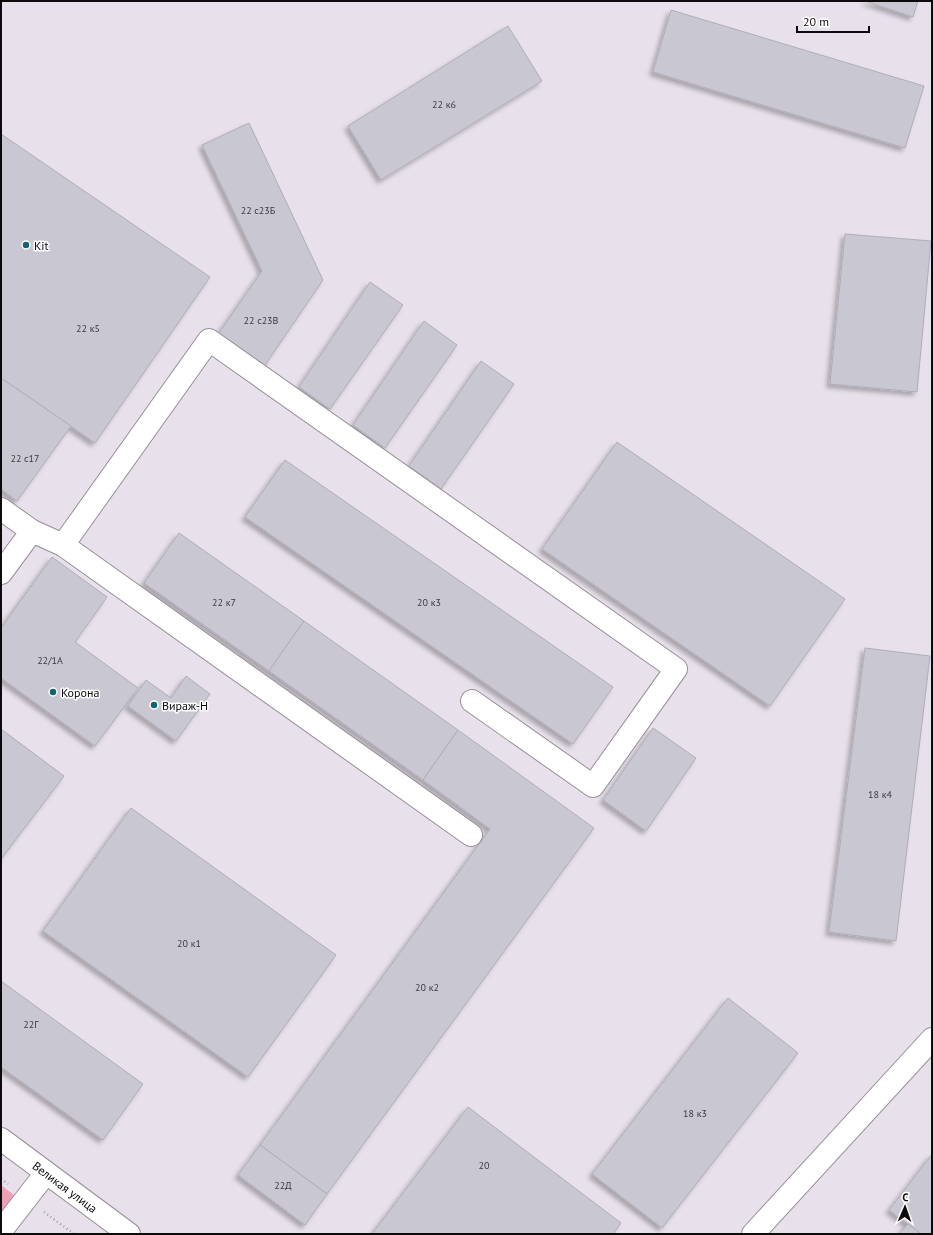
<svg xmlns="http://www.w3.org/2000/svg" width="933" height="1235" viewBox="0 0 933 1235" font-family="'PT Sans',sans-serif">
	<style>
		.green { fill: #eca1b5 }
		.building { fill: #c9c7d2; stroke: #afadb8; filter: url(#shadow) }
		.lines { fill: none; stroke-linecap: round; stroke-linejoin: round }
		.minor-casing { stroke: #968f99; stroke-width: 24 }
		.major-casing { stroke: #968f99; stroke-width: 24 }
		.path { stroke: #a39da5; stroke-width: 2.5; stroke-dasharray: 1 3; stroke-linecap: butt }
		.minor { stroke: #fff; stroke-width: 22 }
		.major { stroke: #fff; stroke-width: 22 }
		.poi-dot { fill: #15636c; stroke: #fff; stroke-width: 1.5 }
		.labels { text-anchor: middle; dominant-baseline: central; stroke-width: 3; stroke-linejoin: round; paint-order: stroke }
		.number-label { font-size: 10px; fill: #3c393f }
		.poi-label { font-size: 12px; fill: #0d0a0e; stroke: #fff; text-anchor: start }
		.street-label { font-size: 12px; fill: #0d0a0e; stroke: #fff }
	</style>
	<defs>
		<filter id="shadow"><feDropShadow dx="-3.5" dy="3.5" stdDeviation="2" flood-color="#0004"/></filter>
	</defs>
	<rect width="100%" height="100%" fill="#e8e1eb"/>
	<polygon class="green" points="1,1185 15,1196 1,1214"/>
	<g class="building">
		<polygon points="865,1 918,1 913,17"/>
		<polygon points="671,10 924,86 905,148 653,72"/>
		<polygon points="508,26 542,81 381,180 348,126"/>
		<polygon points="249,123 323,280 261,371 214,340 262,271 202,145"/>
		<polygon points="1,134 210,277 95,443 1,378"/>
		<polygon points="845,234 931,241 917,392 830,384"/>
		<polygon points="370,282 403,305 330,409 299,387"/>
		<polygon points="424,321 457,345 385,448 353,425"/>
		<polygon points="481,361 514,384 441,489 409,466"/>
		<polygon points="1,378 71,426 17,501 1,489"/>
		<polygon points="617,442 845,599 770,706 542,549"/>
		<polygon points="285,460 613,687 573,744 245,517"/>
		<polygon points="179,533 304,621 269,671 144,583"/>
		<polygon points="52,557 107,597 75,642 138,688 95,746 1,678 1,628"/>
		<polygon points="304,621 458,730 423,780 269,671"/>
		<polygon points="865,648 930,656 896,941 829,932"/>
		<polygon points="186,676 210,694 176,741 128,706 146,680 171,698"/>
		<polygon points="653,728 696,758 646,831 603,800"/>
		<polygon points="1,729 64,776 1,859"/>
		<polygon points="458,730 594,828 327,1194 260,1145 490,829 423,780"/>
		<polygon points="131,808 336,955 248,1077 43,931"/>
		<polygon points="1,981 143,1084 103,1140 1,1067"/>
		<polygon points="728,998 798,1053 662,1228 592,1174"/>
		<polygon points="468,1107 621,1223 613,1234 372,1234"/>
		<polygon points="260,1145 327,1194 305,1225 238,1175"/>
		<polygon points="932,1154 932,1234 921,1234 889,1210"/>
		<polygon points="908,1224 921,1234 899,1234"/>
	</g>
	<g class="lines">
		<g class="minor-casing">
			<g id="minor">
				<polyline points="1,509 32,531 63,545 471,835"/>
				<polyline points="63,545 209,340 676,669 593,786 472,701"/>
				<polyline points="1,573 32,531"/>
				<polyline points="1,1231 46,1173"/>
				<polyline points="753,1234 932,1039"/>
			</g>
		</g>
		<g class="major-casing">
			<g id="major">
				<path id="s1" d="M1,1139L129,1234"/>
			</g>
		</g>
		<g class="path">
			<polyline points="1,1179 8,1184"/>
			<polyline points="44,1212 74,1234"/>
		</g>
		<use href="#minor" class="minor"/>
		<use href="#major" class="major"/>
	</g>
	<g class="poi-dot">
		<circle cx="26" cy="245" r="4"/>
		<circle cx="53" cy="692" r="4"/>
		<circle cx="154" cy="705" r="4"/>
	</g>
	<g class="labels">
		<g class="number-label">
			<text x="444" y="104">22 к6</text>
			<text x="258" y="210">22 с23Б</text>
			<text x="261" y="320">22 с23В</text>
			<text x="88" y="328">22 к5</text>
			<text x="25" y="458">22 с17</text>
			<text x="224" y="602">22 к7</text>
			<text x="429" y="602">20 к3</text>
			<text x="50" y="660">22/1А</text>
			<text x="880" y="794">18 к4</text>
			<text x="189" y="943">20 к1</text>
			<text x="427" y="987">20 к2</text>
			<text x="31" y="1024">22Г</text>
			<text x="695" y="1113">18 к3</text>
			<text x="484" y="1165">20</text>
			<text x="283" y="1185">22Д</text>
		</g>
		<g class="poi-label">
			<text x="34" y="245">Kit</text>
			<text x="61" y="692">Корона</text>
			<text x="162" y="705">Вираж-Н</text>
		</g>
		<g class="street-label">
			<text stroke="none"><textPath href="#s1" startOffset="80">Великая улица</textPath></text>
		</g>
	</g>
	<rect width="933" height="1235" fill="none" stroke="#0d0a0e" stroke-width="4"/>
	<g transform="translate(905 1207) rotate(2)" stroke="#ffffff" stroke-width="3" paint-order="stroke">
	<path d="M0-3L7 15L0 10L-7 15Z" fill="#0d0a0e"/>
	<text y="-6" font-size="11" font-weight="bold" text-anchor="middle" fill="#0d0a0e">С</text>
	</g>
	<path d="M797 26v6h72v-6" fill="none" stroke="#0d0a0e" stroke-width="2"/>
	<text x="803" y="26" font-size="12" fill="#0d0a0e" stroke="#ffffff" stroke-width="3" paint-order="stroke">20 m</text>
</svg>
